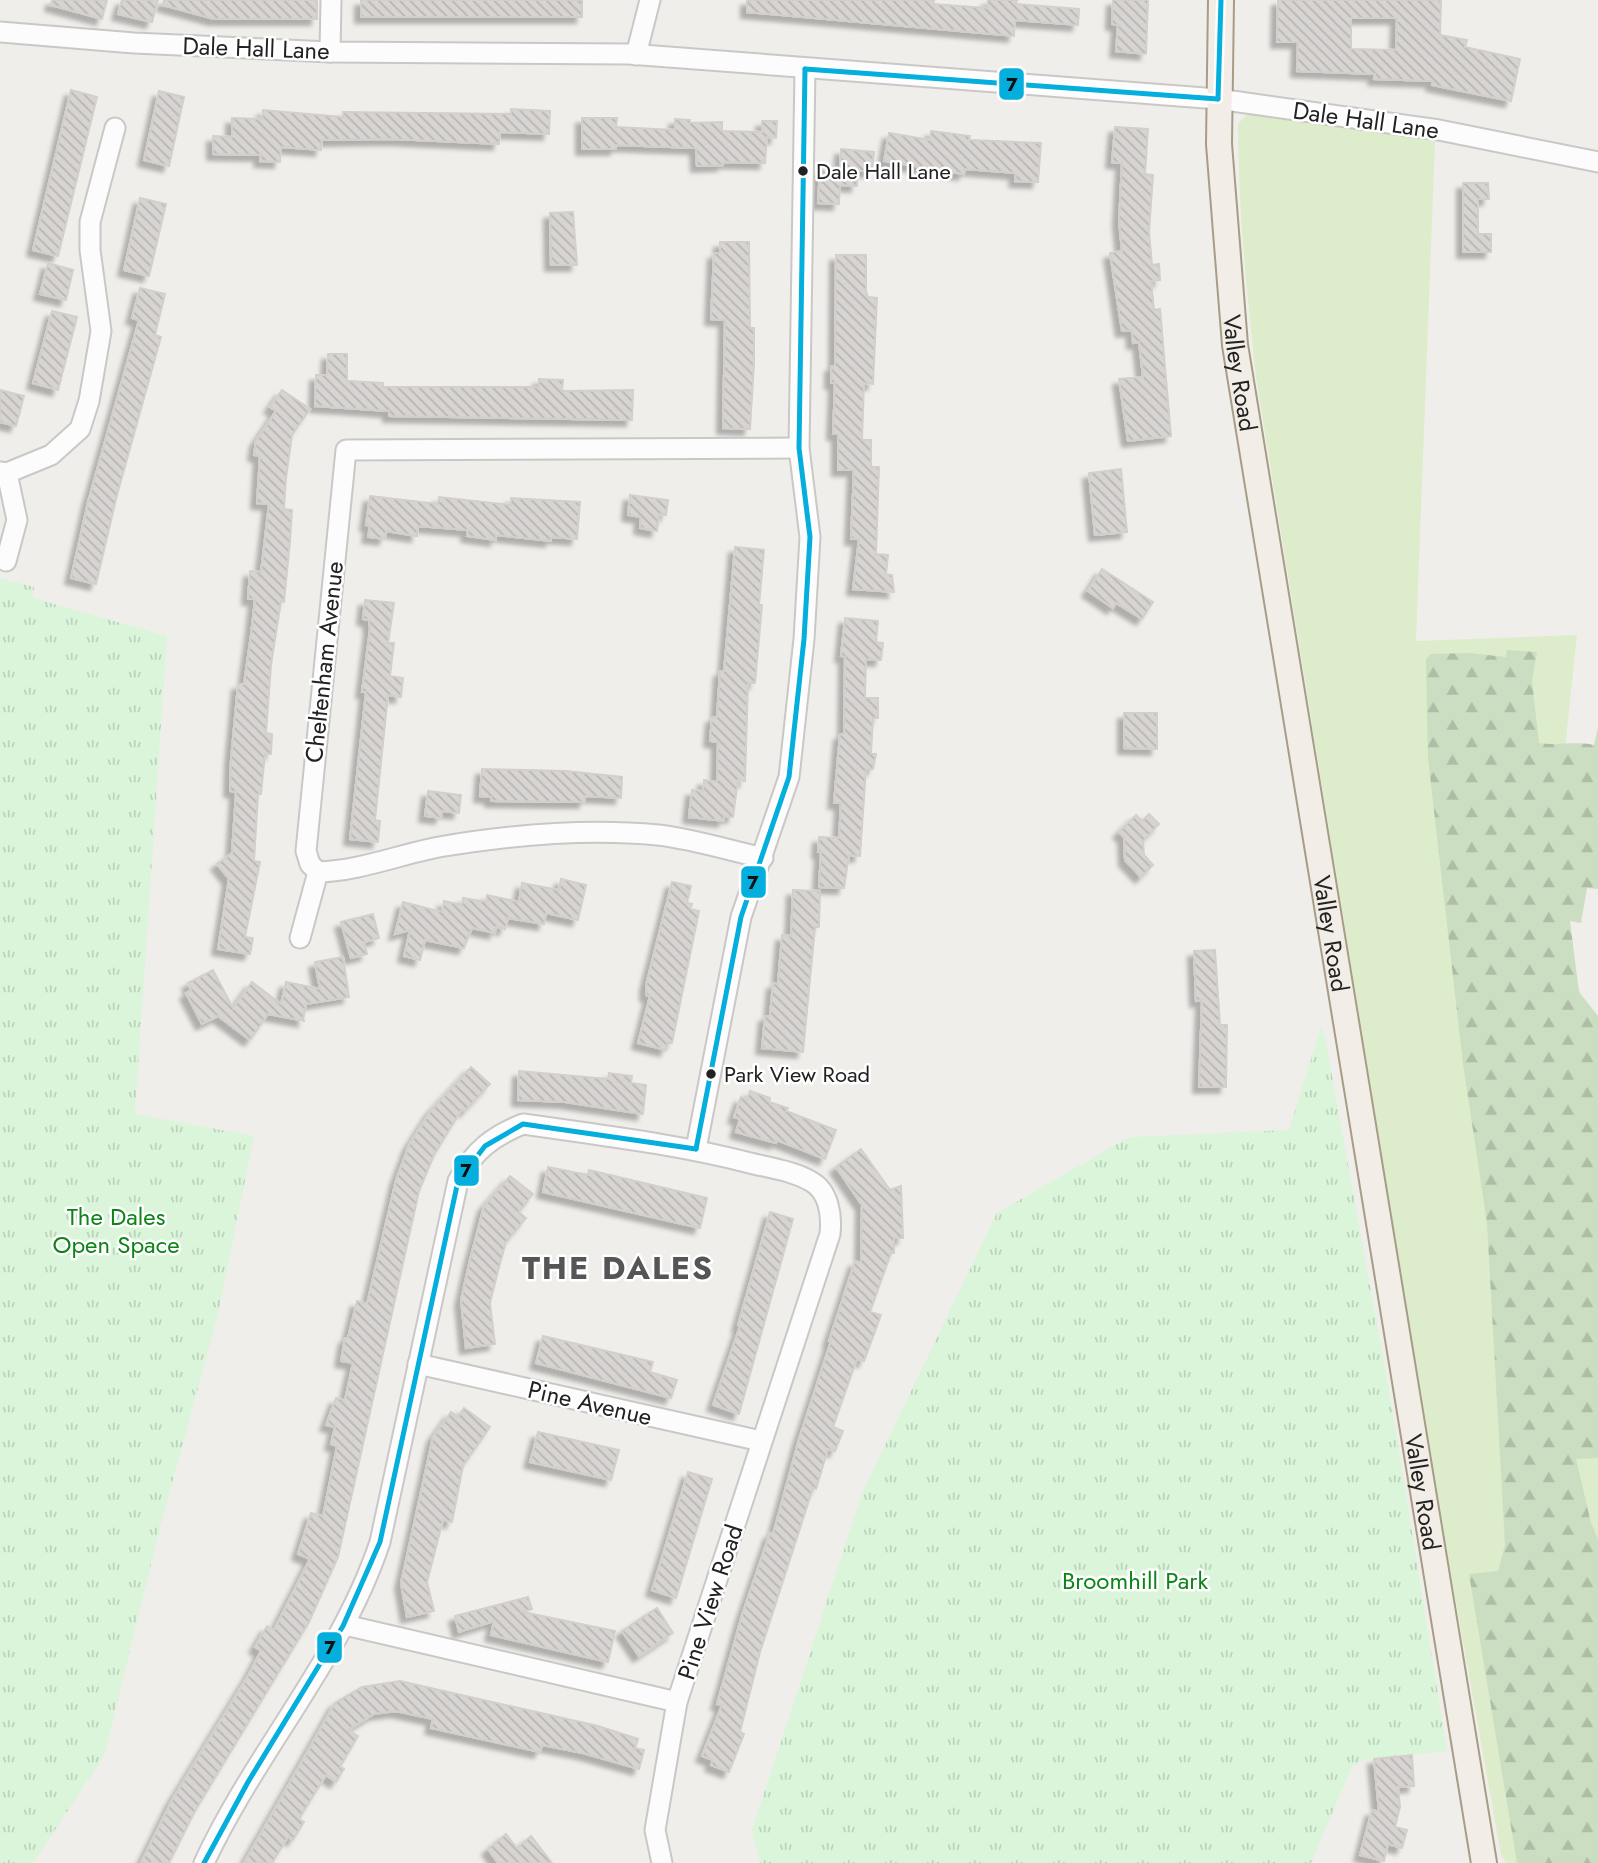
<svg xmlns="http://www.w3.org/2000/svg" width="1598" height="1863" viewBox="0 0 1598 1863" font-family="Jost,sans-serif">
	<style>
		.grass { fill: #ddeccb }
		.forest { fill: url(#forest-firs) }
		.park { fill: url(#park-tufts) }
		.building { fill: url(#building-back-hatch); stroke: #d3d0cc; stroke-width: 2; fill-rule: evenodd; filter: url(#shadow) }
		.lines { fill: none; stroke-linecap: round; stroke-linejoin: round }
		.minor-casing { stroke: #c9c8c7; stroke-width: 23 }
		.major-casing { stroke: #a79c86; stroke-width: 28 }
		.minor { stroke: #fdfcfc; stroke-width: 19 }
		.major { stroke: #f3ede7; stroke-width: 24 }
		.bus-1-casing { stroke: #fff; stroke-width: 10 }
		.bus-1 { stroke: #04aedd; stroke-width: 5 }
		.bus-dot { fill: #222; stroke: #fff; stroke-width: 2.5 }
		.labels { text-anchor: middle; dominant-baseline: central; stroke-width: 5; stroke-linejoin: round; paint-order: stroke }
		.bus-label { font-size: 22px; fill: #222; stroke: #fff; text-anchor: start }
		.street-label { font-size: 24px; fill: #222; stroke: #fff }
		.park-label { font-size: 24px; fill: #0c8416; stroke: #fff }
		.district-label { font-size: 32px; font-weight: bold; letter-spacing: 2px; fill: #555; stroke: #fff }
		.line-badge { stroke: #fff; stroke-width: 2.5 }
		.pale-badge-label { font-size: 19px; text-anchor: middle; font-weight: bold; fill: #111 }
	</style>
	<defs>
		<pattern id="forest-firs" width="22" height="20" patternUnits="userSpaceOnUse" patternTransform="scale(1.75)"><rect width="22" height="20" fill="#cbdec1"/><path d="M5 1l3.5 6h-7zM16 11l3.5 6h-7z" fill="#aebea6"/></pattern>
		<pattern id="park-tufts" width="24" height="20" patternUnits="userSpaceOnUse" patternTransform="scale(1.75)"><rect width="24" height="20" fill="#daf5da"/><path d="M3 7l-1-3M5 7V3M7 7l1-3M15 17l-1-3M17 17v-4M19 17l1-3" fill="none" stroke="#bbd2bb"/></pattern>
		<pattern id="building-back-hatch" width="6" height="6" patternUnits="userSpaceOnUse" patternTransform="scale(1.75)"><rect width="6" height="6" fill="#d7d4d2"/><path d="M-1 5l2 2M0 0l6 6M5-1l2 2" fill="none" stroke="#b8b6b4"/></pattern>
		<filter id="shadow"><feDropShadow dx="-6" dy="6" stdDeviation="2" flood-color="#0004"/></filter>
	</defs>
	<rect width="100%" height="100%" fill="#f0eeeb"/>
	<path class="grass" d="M1249,112L1435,141L1416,641L1577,635L1549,900L1598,1046V1863H1506L1501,1855L1433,1473L1256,377C1247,293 1238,209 1238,124Z"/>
	<path class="forest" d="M1507,650L1537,652L1532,681L1539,743C1560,746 1573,741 1594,745L1598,728V889L1587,888L1581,923L1570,921L1579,992L1598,1016V1458L1576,1459L1591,1523L1598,1539V1863H1517L1469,1574L1498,1571L1505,1545L1487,1223L1463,1064L1428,758L1426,659L1431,654L1469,653L1506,657Z"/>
	<g class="park">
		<polygon points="0,578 34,587 33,598 167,636 135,1114 254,1136 218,1314 160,1528 104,1756 33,1863 0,1863"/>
		<polygon points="1321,1027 1325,1037 1393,1413 1447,1751 1364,1760 1352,1766 1311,1863 760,1863 752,1830 863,1491 997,1213 1129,1137 1289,1130"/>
	</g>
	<g class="building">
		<polygon points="52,0 107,0 102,19 51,5"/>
		<polygon points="122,0 158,0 152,22 118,14"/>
		<polygon points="164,0 317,0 317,19 214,19 163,5"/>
		<rect x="361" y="0" width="221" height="17"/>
		<polygon points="747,0 926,0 934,1 933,4 987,8 988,0 1017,0 1016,4 1079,9 1078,25 1015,20 1014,36 747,12"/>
		<polygon points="1113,0 1148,0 1146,54 1116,51 1118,25 1112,24"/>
		<path d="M1278,0H1441L1440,35L1467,40L1465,47L1520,59L1511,101L1432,85L1433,81L1374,79L1375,74L1297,71L1298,42H1277ZM1351,18H1397L1396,50L1351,49Z"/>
		<polygon points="71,90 97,97 58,256 33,250"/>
		<polygon points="159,91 184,97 169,166 144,160"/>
		<polygon points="511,109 550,111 549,134 500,132 499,144 393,139 322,140 321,150 281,147 280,162 260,161 261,155 213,154 213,136 232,137 232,118 262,119 263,110 343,117 343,112 511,114"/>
		<polygon points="582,118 617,118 616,127 675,130 675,119 690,120 690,123 722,122 722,131 762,132 762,121 777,121 776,138 767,137 765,163 723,162 723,165 697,166 696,148 616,145 616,149 582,149"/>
		<polygon points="1115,127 1148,129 1145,174 1153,175 1149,232 1152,265 1159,264 1160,280 1151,281 1154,310 1160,309 1171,436 1128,441 1119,379 1143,377 1139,342 1133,343 1132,330 1122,331 1110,253 1122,251 1119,221 1122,163 1112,162"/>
		<polygon points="931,131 970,136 969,140 1041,143 1038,182 1015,181 1016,173 965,169 964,174 884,161 889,133 930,140"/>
		<polygon points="841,149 874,152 872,171 857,171 857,186 840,185 839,204 818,203 820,168 840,170"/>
		<polygon points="1463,183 1488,183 1489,199 1478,199 1478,234 1491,234 1491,252 1463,252"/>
		<polygon points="140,198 166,204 149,276 124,270"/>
		<polygon points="573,212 577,265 551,265 550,213"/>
		<polygon points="720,242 749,242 750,328 754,328 754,363 750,429 723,428 725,320 711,319 714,253 720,253"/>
		<polygon points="836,255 866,255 866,291 868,297 877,298 873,384 864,383 862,440 871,440 871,467 879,467 876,554 888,555 886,574 892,575 894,592 853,589 859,539 851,539 854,470 838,470 838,434 833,434 835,383 831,383 831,366 835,366"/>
		<polygon points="48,263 73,270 66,300 40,294"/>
		<polygon points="140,288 165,294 155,335 161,337 117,495 96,584 71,578 88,502 139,320 132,318"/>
		<polygon points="52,311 77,317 58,390 33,383"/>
		<polygon points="328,354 347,354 347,381 383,383 383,387 539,387 539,379 563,380 562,391 633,390 632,420 389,416 389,411 315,406 316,375 327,375"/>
		<polygon points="0,390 24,396 16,426 0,422"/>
		<polygon points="282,390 310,409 292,435 286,478 284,509 292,510 290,541 284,602 281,601 271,665 266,733 272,734 271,754 265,754 261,794 258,794 254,861 260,862 245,937 253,938 250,954 218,949 229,879 217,864 232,853 236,792 230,791 231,760 238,684 244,684 251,635 255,599 248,599 250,571 261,572 269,504 257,503 260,456 254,455 256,441 276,411 270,407"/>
		<polygon points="1121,469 1127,532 1095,535 1089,473"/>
		<polygon points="630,495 668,500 666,515 659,514 657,531 640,528 641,517 628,515"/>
		<polygon points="370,496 438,504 439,497 511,505 511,498 580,502 577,539 551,537 551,541 496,535 496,540 467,536 468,530 418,526 417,536 386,531 385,539 368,537 370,526 366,525"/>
		<polygon points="735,547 764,550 759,605 762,605 755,683 748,683 745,781 738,780 733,817 724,816 724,821 689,817 692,790 703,791 704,780 717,782 718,742 710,741 712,717 717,717 720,671 724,671"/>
		<polygon points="1102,569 1153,602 1142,619 1116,603 1113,608 1088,591"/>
		<polygon points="365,600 394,603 388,643 394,643 390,676 403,678 401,697 388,695 375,820 380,821 378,842 350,839 366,692 362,692 370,629 369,620 363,619"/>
		<polygon points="845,618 878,621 876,642 883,643 881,660 866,659 865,698 878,698 878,718 873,718 871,754 876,754 873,769 866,769 860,856 849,855 844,888 819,887 821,852 818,852 819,837 839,838 841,803 834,803 840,734 844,734 845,657 841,656"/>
		<polygon points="1124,713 1157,713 1157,749 1124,748"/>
		<polygon points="482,769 566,771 622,777 621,798 585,796 585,802 491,801 491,797 480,796"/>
		<polygon points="428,791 461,795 459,813 442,811 441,818 425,816"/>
		<polygon points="1149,814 1159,824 1143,841 1144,855 1153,865 1141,877 1125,860 1124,837 1119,832 1136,815 1142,821"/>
		<polygon points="561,879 586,885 578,920 546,913 544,924 508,918 505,929 496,927 495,933 472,928 464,948 425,940 420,960 404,956 410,930 395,934 403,902 442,912 444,901 462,905 463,898 486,902 487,895 519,902 522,883 559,890"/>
		<polygon points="672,882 691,886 687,903 692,904 690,909 699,911 672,1043 668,1043 666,1050 638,1043 650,996 646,995 646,985"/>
		<polygon points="793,890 820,891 819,927 815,927 803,1052 762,1048 765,1016 770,1016 773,983 778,984 782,935 791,936"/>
		<polygon points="373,914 379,938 364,942 367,954 351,958 341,922"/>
		<polygon points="1215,950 1220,1025 1227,1025 1226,1087 1199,1087 1202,1000 1196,1001 1194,951"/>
		<polygon points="343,957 349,997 306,1004 303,1020 305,1021 268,1014 250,1040 218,1016 202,1024 186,993 191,990 188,983 213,970 233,1008 252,982 281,1004 286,982 320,989 315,962"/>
		<polygon points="471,1067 490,1084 465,1111 462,1109 434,1155 419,1191 338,1557 309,1622 195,1811 169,1863 141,1863 172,1800 249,1674 261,1651 255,1647 267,1626 274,1630 310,1559 298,1554 311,1513 323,1516 337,1446 331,1444 335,1427 326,1425 336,1398 345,1400 353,1363 341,1361 345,1338 348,1338 357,1301 367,1304 396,1180 409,1145 431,1110"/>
		<polygon points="519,1071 608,1079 609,1073 632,1076 631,1083 646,1085 643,1114 565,1102 518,1100"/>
		<polygon points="750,1091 770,1098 769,1102 788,1108 786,1111 836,1130 825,1159 777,1140 776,1143 736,1132 740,1119 734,1117 741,1097 747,1100"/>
		<polygon points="861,1149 890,1190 901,1186 903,1238 894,1238 894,1253 891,1253 870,1312 881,1315 864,1361 857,1359 833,1427 843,1431 835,1451 828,1449 816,1489 813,1488 760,1652 740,1732 744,1734 729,1772 711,1765 713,1760 702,1756 722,1705 717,1704 742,1615 770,1533 773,1534 799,1439 831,1341 829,1341 855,1261 861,1263 862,1205 836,1167"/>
		<polygon points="548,1167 588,1175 589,1170 707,1198 700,1228 543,1192"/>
		<polygon points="510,1176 533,1194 519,1212 526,1218 506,1242 498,1271 490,1303 495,1344 466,1348 461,1300 470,1260 484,1206"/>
		<polygon points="770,1212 793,1219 739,1414 713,1405 740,1326 738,1325"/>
		<polygon points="543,1336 653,1362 650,1372 677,1380 671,1398 536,1363"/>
		<polygon points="464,1408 490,1427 463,1466 452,1522 443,1520 427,1582 434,1611 407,1617 401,1583 433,1437 451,1412 458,1417"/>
		<polygon points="538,1432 619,1450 611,1480 530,1462"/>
		<polygon points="688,1472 712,1479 676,1598 652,1590"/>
		<polygon points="528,1597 532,1609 523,1612 615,1631 608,1662 491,1635 494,1621 459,1632 455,1616"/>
		<polygon points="657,1608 673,1633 639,1656 622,1631"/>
		<polygon points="400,1681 598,1726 638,1739 635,1748 644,1750 639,1769 583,1753 542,1745 540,1752 431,1728 433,1719 396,1711 374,1714 348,1730 358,1736 340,1767 344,1769 336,1782 326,1775 299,1819 304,1822 293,1840 288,1837 272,1863 244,1863 335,1703 362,1687"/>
		<polygon points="1412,1755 1414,1786 1398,1787 1400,1807 1395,1827 1407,1830 1402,1848 1388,1844 1384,1861 1360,1855 1372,1810 1379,1812 1374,1759"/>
		<polygon points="506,1834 517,1848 531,1836 552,1863 498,1863 488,1849"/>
	</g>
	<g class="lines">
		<g class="minor-casing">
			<g id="minor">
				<polyline points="0,32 134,43 330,52 629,54 1218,99 1439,130 1598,162"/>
				<polyline points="330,52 331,0"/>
				<polyline points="636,55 650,0"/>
				<polyline points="0,472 7,473 51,455 80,429 89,401 101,331 90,250 90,222 115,128"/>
				<polyline points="6,561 17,520 7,473"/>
				<path d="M763,858C728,850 693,839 658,835C586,828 510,835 439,847C398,855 359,871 318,872L310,864L306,851L346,450L799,448"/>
				<polyline points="300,938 318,872"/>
				<polyline points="696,1149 741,917 789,777 804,639 810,537 799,448 805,69"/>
				<polyline points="418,1364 761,1441"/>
				<path d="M204,1863C256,1751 341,1659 380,1542L458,1181C473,1151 493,1136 523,1124C599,1135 676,1144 750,1163C770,1168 794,1171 812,1182C829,1192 832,1216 830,1234L677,1702L345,1625"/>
				<polyline points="662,1863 655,1830 677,1702"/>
			</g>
		</g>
		<g class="major-casing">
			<g id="major">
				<path id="s1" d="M1221,0L1219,144L1235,345L1484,1863"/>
			</g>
		</g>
		<use href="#minor" class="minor"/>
		<use href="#major" class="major"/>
		<g class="bus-1-casing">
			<g id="bus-1">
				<polyline points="805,69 1218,99"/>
				<polyline points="1218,99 1221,0"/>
				<polyline points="696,1149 741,917 789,777 804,639 810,537 799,448 805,69"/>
				<polyline points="204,1863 248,1782 343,1626 380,1542 458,1181 485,1146 523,1124 696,1149"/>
			</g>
		</g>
		<use href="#bus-1" class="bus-1"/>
	</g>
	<g class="bus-dot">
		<circle cx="803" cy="171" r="6"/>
		<circle cx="711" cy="1074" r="6"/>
	</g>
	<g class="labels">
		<g class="bus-label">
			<text x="816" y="171">Dale Hall Lane</text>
			<text x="724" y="1074">Park View Road</text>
		</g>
		<g class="street-label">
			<text transform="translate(256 48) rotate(2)">Dale Hall Lane</text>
			<text transform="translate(1366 120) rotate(8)">Dale Hall Lane</text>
			<text stroke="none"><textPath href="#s1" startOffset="374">Valley Road</textPath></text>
			<text transform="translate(324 662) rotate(-84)">Cheltenham Avenue</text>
			<text stroke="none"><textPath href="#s1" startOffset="942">Valley Road</textPath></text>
			<text transform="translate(590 1403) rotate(13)">Pine Avenue</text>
			<text stroke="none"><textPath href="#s1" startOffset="1508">Valley Road</textPath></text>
			<text transform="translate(710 1602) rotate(-72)">Pine View Road</text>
		</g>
		<g class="park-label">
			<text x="116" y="1216">The Dales<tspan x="116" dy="28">Open Space</tspan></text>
			<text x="1135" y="1580">Broomhill Park</text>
		</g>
		<g class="district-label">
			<text x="618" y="1268">THE DALES</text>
		</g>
	</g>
	<g class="line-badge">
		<rect x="998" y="67" width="27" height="34" rx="7" fill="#04aedd"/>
		<rect x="740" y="865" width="27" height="34" rx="7" fill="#04aedd"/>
		<rect x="453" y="1154" width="27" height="33" rx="7" fill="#04aedd"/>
		<rect x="316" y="1631" width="27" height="33" rx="7" fill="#04aedd"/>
	</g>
	<g class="pale-badge-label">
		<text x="1012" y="91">7</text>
		<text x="753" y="889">7</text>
		<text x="466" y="1177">7</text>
		<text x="330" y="1654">7</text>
	</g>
</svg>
